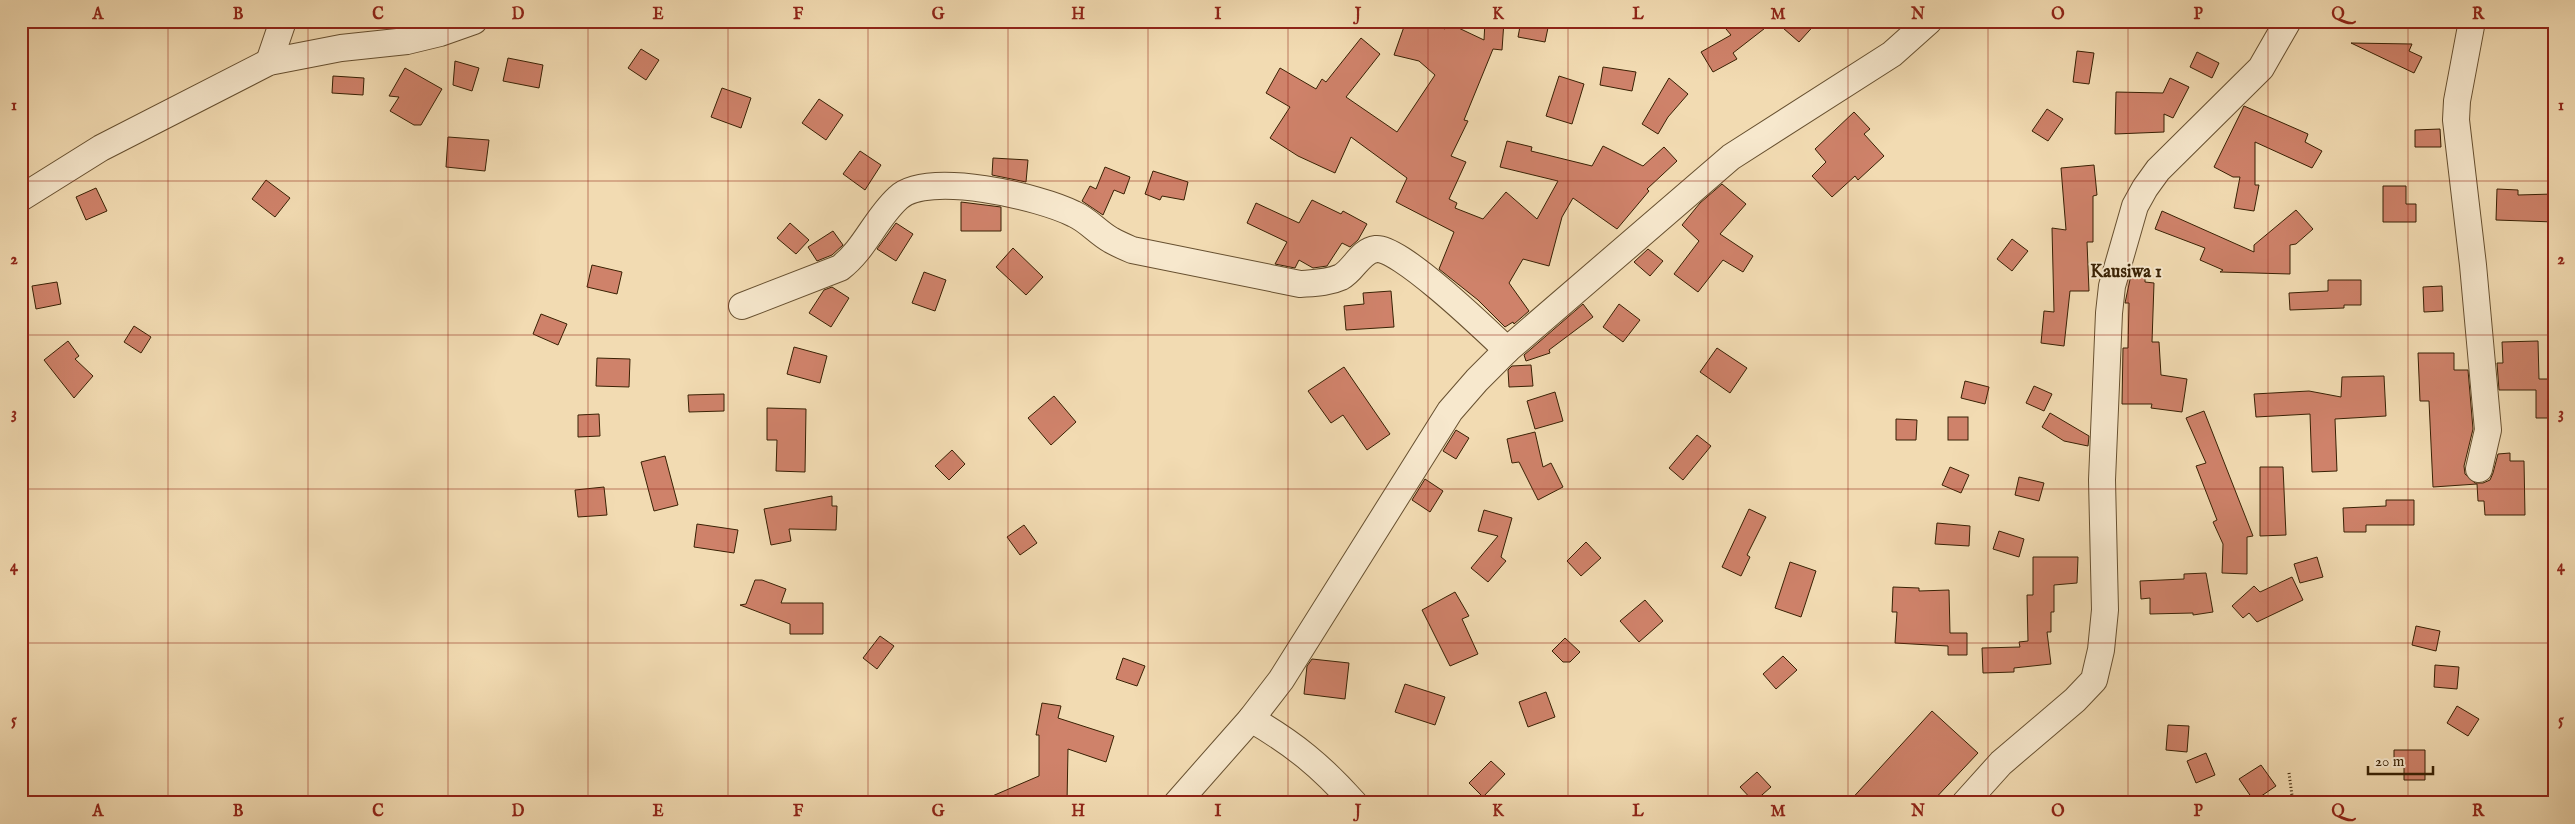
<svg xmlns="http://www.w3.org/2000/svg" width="2575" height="824" viewBox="0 0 2575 824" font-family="'IM FELL English',serif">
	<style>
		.building { fill: #cf826a; stroke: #392104 }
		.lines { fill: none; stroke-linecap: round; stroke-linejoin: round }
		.minor-casing { stroke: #675030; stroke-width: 28 }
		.path { stroke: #392104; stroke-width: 3; stroke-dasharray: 1 2.5; stroke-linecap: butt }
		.minor { stroke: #f7e8cd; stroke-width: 26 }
		.grid { fill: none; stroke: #8f2418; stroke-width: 1; stroke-opacity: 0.55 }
		.labels { text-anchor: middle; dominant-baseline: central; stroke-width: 4; stroke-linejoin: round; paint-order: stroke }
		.quarter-label { font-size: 18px; font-weight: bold; fill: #392104; stroke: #f7e8cd }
		.neatline { fill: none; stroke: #8f2418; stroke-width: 2 }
		.grid-label { font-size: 16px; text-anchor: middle; font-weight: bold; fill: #8f2418 }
	</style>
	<rect width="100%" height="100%" fill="#f2dbb2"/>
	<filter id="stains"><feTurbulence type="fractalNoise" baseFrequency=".004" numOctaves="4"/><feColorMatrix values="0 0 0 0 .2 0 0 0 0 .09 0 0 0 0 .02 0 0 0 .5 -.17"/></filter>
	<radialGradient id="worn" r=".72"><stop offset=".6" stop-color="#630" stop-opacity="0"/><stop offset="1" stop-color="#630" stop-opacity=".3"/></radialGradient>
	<g class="building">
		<polygon points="1406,21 1422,21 1445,29 1448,23 1484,40 1485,21 1504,21 1502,50 1493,49 1464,120 1468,121 1451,156 1466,162 1449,199 1457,203 1455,208 1483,219 1506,192 1537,219 1558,181 1500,167 1507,141 1532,147 1531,151 1592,166 1603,146 1643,166 1664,147 1677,161 1647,189 1649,191 1617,229 1573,198 1562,217 1549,266 1523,259 1509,283 1529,311 1514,324 1513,322 1505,327 1478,300 1439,269 1454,232 1396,202 1407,178 1351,137 1335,173 1298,156 1270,138 1290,107 1266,93 1280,68 1316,89 1322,79 1326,82 1361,38 1380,54 1346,97 1397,132 1435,75 1419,61 1394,55"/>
		<polygon points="1521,21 1549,23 1545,42 1518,37"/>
		<polygon points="1736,21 1746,21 1748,24 1754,21 1767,21 1769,25 1733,53 1737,59 1713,72 1701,52 1731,35 1726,29"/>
		<polygon points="1775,21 1818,21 1799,42"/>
		<polygon points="2351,43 2412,44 2409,51 2422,57 2414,73"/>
		<polygon points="641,49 659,60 646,80 628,68"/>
		<polygon points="2077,51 2094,53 2089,84 2073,82"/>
		<polygon points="2197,52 2219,63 2212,78 2190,67"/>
		<polygon points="508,58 543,65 539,88 503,81"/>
		<polygon points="455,61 479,68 472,91 453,85"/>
		<polygon points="1603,67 1636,72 1632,91 1600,85"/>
		<polygon points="405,68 442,89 421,125 414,125 390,111 399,97 389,96"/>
		<polygon points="333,76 364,78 363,95 332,93"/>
		<polygon points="1559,76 1584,84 1572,124 1546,116"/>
		<polygon points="1669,78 1688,94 1668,117 1658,134 1642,124"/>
		<polygon points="2170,78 2189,87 2173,118 2164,114 2164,132 2115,134 2116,92 2163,93"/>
		<polygon points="722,88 751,98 741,128 711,117"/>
		<polygon points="819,99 843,115 826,140 802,123"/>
		<polygon points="2244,106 2308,134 2305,142 2322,151 2312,168 2255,142 2255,185 2259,185 2254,211 2234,208 2240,177 2233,177 2214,167"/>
		<polygon points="2047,109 2063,119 2048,141 2032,131"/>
		<polygon points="1854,112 1870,129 1864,134 1884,156 1858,180 1855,176 1832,197 1812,176 1826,162 1815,149"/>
		<polygon points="2440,129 2441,147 2415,147 2415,130"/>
		<polygon points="448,137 489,140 485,171 446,167"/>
		<polygon points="860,151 881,165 865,190 843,174"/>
		<polygon points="993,158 1028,160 1026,182 992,175"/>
		<polygon points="2094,165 2097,195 2093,196 2093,242 2087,242 2089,291 2070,291 2064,346 2041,343 2044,311 2054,312 2052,228 2066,230 2061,168"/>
		<polygon points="1105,167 1130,177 1124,194 1114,190 1103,215 1082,201 1090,186 1096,189"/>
		<polygon points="1153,171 1188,182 1184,200 1162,196 1160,200 1145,194"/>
		<polygon points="266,180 290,198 275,217 252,199"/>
		<polygon points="1722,184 1746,204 1720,234 1753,256 1743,272 1723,260 1698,292 1674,274 1699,241 1682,225 1700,203"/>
		<polygon points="2383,186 2406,186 2406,204 2416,204 2416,222 2383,222"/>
		<polygon points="96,188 107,211 86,220 76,197"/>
		<polygon points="2497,189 2518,190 2518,195 2554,194 2554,222 2496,220"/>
		<polygon points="1312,200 1341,214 1343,211 1367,224 1358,240 1350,247 1342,243 1327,266 1313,268 1299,260 1295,268 1275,264 1287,242 1247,223 1256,203 1299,223"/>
		<polygon points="961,202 1001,207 1001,231 961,231"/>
		<polygon points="2296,210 2313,229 2296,244 2290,245 2290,274 2220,272 2223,270 2200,260 2205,248 2155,229 2162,211 2254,252 2254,245"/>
		<polygon points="790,223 809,240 796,254 777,238"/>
		<polygon points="896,223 913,234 896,261 877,249"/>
		<polygon points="833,231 843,245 832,255 817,261 808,247"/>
		<polygon points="2012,239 2028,251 2012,271 1997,259"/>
		<polygon points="1013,248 1043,277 1026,295 996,267"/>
		<polygon points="1648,249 1663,261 1650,276 1634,262"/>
		<polygon points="592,265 622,272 617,294 587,287"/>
		<polygon points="924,272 946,280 935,311 912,303"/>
		<polygon points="2131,275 2145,276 2145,282 2154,283 2152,342 2159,342 2161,375 2187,379 2182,412 2151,408 2152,404 2122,404 2123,348 2128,348 2129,303 2125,303"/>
		<polygon points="2328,280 2361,280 2361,305 2344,305 2344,308 2290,310 2289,293 2328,291"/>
		<polygon points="57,282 61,304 36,309 32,286"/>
		<polygon points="2442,286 2443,311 2424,312 2423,287"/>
		<polygon points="832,287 849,298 831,327 809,313 824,290"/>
		<polygon points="1391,291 1394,327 1346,330 1344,306 1364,304 1363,293"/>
		<polygon points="1583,304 1593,317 1549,350 1550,353 1526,361 1524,355"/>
		<polygon points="1619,304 1640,320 1623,342 1603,327"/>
		<polygon points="541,314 567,324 558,345 533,334"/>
		<polygon points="134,326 151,337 141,353 124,342"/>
		<polygon points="68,341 79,356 75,359 93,376 74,398 44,360"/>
		<polygon points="2538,341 2539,379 2554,379 2554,418 2536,418 2536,390 2499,390 2497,363 2503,363 2502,342"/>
		<polygon points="794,347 827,356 820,383 787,374"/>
		<polygon points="1717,348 1747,368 1730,393 1700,372"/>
		<polygon points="2418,353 2454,353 2454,370 2468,370 2473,429 2464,466 2465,474 2475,483 2483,483 2490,480 2493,473 2498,454 2510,453 2510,461 2524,461 2525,515 2485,515 2484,501 2478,501 2477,484 2433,487 2429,401 2420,401"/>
		<polygon points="597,358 630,359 629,387 596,386"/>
		<polygon points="1531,365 1533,386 1509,387 1508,370 1512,366"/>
		<polygon points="1344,367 1390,434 1367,450 1343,415 1331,423 1308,391"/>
		<polygon points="2384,376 2386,416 2335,419 2337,471 2312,472 2310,414 2256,417 2254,394 2309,391 2341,397 2342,377"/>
		<polygon points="1965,381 1989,387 1985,404 1961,398"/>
		<polygon points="2034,386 2052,394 2044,411 2026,403"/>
		<polygon points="1555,392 1563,421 1535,429 1527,401"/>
		<polygon points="724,394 724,411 689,412 688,395"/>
		<polygon points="1054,396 1076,422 1051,445 1028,418"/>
		<polygon points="767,408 806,409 805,472 776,471 777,440 767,440"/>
		<polygon points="2204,411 2253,536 2247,537 2247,574 2222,573 2223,544 2213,522 2217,520 2196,466 2206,463 2186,418"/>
		<polygon points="2050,413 2089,436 2088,446 2064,441 2042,427"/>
		<polygon points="599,414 600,436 578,437 578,415"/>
		<rect x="1948" y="417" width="20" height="23"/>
		<polygon points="1896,419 1917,420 1916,440 1896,440"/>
		<polygon points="1456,430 1469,438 1456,459 1443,451"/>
		<polygon points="1535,432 1543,467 1551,463 1563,487 1538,500 1519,462 1512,463 1507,439"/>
		<polygon points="1697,435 1711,446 1683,480 1669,468"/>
		<polygon points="952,450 965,464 949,480 935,466"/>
		<polygon points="665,456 678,505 654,511 641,462"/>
		<polygon points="1950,467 1969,475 1961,493 1942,485"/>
		<polygon points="2260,467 2283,467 2286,535 2260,536"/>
		<polygon points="2019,477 2044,483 2039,501 2015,495"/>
		<polygon points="1425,479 1443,491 1430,512 1412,500"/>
		<polygon points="604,487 607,515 578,517 575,490"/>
		<polygon points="832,496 832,506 837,506 836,530 789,529 791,541 771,545 764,509"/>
		<polygon points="2386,500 2414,500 2414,525 2366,525 2366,532 2344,532 2343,508 2386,506"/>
		<polygon points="1749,509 1766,517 1747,555 1750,557 1741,576 1722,567"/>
		<polygon points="1484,510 1512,518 1501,557 1506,561 1488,582 1471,568 1498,536 1478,531"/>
		<polygon points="1937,523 1970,526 1969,546 1935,544"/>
		<polygon points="697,524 738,530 734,553 694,547"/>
		<polygon points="1024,525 1037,543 1020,555 1007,537"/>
		<polygon points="1999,531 2024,539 2019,557 1993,549"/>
		<polygon points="1586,542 1601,558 1581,576 1567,561"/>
		<polygon points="2033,557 2078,557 2077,583 2054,585 2054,612 2051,612 2051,632 2047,632 2051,664 2014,668 2014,672 1983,673 1982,648 2020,647 2019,642 2028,641 2027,595 2033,595"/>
		<polygon points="2317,557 2323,577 2300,583 2294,564"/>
		<polygon points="1790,562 1816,571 1801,617 1775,608"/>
		<polygon points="2206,573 2213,612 2193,615 2193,613 2150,614 2150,598 2141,599 2140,581 2184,579 2184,574"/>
		<polygon points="2292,577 2303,600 2257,622 2249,613 2243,618 2232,606 2254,586 2260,592"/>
		<polygon points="755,580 762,580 786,589 781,603 823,603 823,634 790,634 790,624 740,605 746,604"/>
		<polygon points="1893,587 1919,588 1919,591 1949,590 1950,633 1967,633 1967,655 1948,655 1948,646 1895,643 1897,612 1892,612"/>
		<polygon points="1455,592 1469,616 1462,619 1478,654 1450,666 1422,610"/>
		<polygon points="1645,600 1663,621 1639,642 1620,621"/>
		<polygon points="2416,626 2440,631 2436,651 2412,645"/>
		<polygon points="880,636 894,646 877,669 863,658"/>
		<polygon points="1565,638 1580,652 1570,662 1563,662 1552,651"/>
		<polygon points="1783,656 1797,670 1776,689 1763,674"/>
		<polygon points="1123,658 1145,666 1137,686 1116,679"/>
		<polygon points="1312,659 1349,663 1345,699 1304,694 1307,666"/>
		<polygon points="2435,665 2459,667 2457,689 2434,687"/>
		<polygon points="1405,684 1445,697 1435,725 1395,712"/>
		<polygon points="1546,692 1555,717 1528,727 1519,702"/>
		<polygon points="1042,703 1061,706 1058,718 1114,736 1106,762 1068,749 1067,803 976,803 1039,776 1039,735 1036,735"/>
		<polygon points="2457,706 2479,719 2468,736 2447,723"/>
		<polygon points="1932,711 1978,753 1931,803 1848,803"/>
		<polygon points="2168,725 2189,726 2187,752 2166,750"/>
		<polygon points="2394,750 2425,750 2425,780 2404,780 2404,767 2394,767"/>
		<polygon points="2206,753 2215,775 2196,783 2187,761"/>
		<polygon points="1491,761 1505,774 1483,797 1469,783"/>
		<polygon points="2261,765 2276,786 2254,801 2239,779"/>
		<polygon points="1757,772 1771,787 1754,802 1740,787"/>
	</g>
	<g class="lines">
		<g class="minor-casing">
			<g id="minor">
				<polyline points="2472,21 2457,101 2456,120 2473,265 2488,430 2479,469"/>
				<polyline points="269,62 283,21"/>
				<polyline points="21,198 101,148 269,62 341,48 407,41 440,33 474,21"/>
				<path d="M742,306L840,268C865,249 875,219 898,198C927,170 1041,197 1074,214C1088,220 1098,233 1111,240C1118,244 1125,247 1132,250L1300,284C1314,283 1328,283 1341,277C1354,270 1360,251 1376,249C1399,246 1487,331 1507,350"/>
				<path d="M1251,719C1294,744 1321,766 1354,803"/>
				<polyline points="1177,803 1251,719 1281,680 1450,411 1477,380 1507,350 1731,157 1892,54 1929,21"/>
				<polyline points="1965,803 2001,763 2075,700 2094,680 2101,650 2105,610 2102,480 2109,313 2112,286 2135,206 2145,188 2158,170 2261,68 2288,21"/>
			</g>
		</g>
		<polyline class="path" points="2289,773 2293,803"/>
		<use href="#minor" class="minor"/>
	</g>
	<path class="grid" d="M168,21V803M308,21V803M448,21V803M588,21V803M728,21V803M868,21V803M1008,21V803M1148,21V803M1288,21V803M1428,21V803M1568,21V803M1708,21V803M1848,21V803M1988,21V803M2128,21V803M2268,21V803M2408,21V803M21,181H2554M21,335H2554M21,489H2554M21,643H2554"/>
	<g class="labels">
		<g class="quarter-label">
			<text x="2126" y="272">Kausiwa 1</text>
		</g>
	</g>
	<rect width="2575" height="824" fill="none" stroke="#f2dbb2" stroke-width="55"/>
	<path d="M2368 766v8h65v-8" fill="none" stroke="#392104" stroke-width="2.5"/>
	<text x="2375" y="766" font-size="15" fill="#392104" stroke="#f7e8cd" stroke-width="4" paint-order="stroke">20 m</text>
	<rect x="28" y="28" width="2520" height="768" class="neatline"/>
	<g class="grid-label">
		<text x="98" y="19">A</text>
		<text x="238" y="19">B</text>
		<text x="378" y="19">C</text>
		<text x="518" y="19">D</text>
		<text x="658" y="19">E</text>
		<text x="798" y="19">F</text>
		<text x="938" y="19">G</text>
		<text x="1078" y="19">H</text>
		<text x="1218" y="19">I</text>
		<text x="1358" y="19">J</text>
		<text x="1498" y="19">K</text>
		<text x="1638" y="19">L</text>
		<text x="1778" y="19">M</text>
		<text x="1918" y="19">N</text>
		<text x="2058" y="19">O</text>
		<text x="2198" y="19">P</text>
		<text x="2338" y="19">Q</text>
		<text x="2478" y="19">R</text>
		<text x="14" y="110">1</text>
		<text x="2561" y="110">1</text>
		<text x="14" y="264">2</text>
		<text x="2561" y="264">2</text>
		<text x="14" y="418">3</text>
		<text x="2561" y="418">3</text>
		<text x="14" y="571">4</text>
		<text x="2561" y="571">4</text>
		<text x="14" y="725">5</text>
		<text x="2561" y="725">5</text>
		<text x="98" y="816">A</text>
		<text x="238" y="816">B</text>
		<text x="378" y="816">C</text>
		<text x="518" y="816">D</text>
		<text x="658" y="816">E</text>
		<text x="798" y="816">F</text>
		<text x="938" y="816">G</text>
		<text x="1078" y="816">H</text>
		<text x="1218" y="816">I</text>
		<text x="1358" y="816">J</text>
		<text x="1498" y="816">K</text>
		<text x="1638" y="816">L</text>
		<text x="1778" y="816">M</text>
		<text x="1918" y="816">N</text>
		<text x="2058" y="816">O</text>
		<text x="2198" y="816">P</text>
		<text x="2338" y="816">Q</text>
		<text x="2478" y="816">R</text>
	</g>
	<rect width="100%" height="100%" filter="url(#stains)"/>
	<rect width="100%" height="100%" fill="url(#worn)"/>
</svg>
